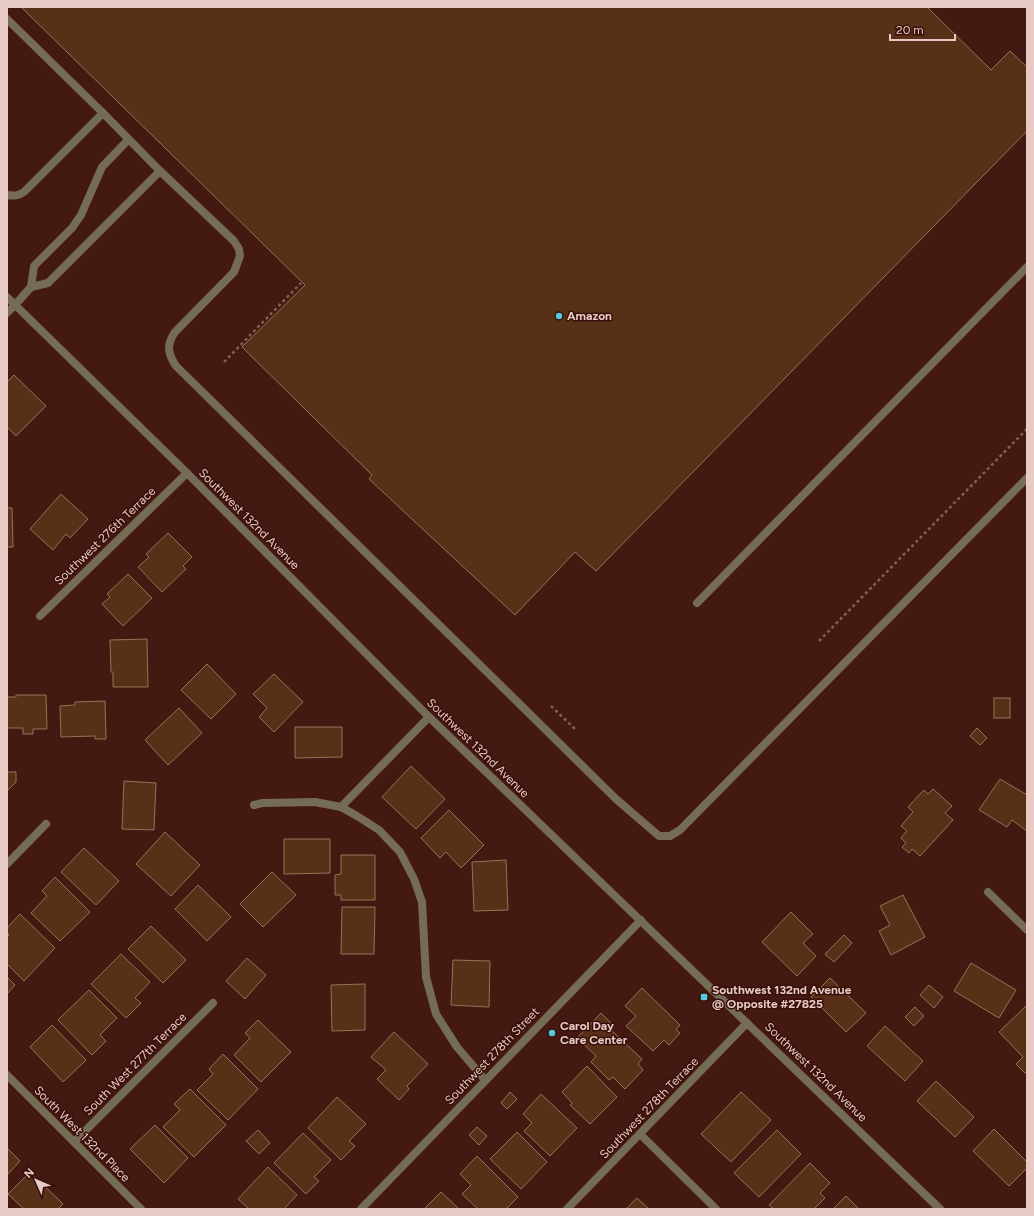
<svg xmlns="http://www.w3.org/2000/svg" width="1034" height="1216" viewBox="0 0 1034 1216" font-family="Figtree,sans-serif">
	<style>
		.building { fill: #583018; stroke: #9c6f56 }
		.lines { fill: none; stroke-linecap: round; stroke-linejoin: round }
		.path { stroke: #845f58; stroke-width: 2.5; stroke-dasharray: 3 3; stroke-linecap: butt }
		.service { stroke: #756c55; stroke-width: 8 }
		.minor { stroke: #756c55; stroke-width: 8 }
		.tertiary { stroke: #756c55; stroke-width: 8 }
		.poi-dot { fill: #54cade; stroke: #390f09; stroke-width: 1.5 }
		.labels { text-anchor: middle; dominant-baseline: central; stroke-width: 3; stroke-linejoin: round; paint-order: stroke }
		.poi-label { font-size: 12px; font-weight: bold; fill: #e7cac4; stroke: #390f09; text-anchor: start }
		.street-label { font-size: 12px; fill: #e7cac4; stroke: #390f09 }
	</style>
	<rect width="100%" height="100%" fill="#441912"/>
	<g class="building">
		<polygon points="21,7 927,7 991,70 1010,51 1027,67 1027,131 596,571 575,552 515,615 369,479 372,475 242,347 305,285"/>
		<polygon points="14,375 46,406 16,436 7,427 7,382"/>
		<polygon points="61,494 88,519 70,538 66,534 53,550 30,529"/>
		<polygon points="7,508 12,508 13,547 7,547"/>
		<polygon points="168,533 192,557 183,566 186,569 162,592 138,567 149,557 146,554"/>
		<polygon points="128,574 152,598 123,626 102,604 110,597 107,594"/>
		<polygon points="147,639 148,687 113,687 113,672 111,672 110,640"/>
		<polygon points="207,664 236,694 211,719 181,690"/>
		<polygon points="274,674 303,702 274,732 259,717 267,708 253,694"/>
		<polygon points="16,695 46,695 47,729 33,729 33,734 23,734 23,728 7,728 7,697 16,697"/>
		<rect x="994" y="698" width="16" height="20"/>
		<polygon points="105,701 106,739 95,739 95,736 61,737 60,706 75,705 75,702"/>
		<polygon points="179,708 202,733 168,765 145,740"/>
		<polygon points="295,727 342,727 342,757 295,758"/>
		<polygon points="977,728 987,738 980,745 970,736"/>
		<polygon points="411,766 445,799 416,829 382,797"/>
		<polygon points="7,772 16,772 16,782 7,791"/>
		<polygon points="1000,779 1027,795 1027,831 1012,820 1007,827 979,810"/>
		<polygon points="124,781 156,783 154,830 122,829"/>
		<polygon points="933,789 952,806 945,813 953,820 920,856 912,849 909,853 902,847 906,843 901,838 907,831 901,826 913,812 908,807 924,790 928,794"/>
		<polygon points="449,810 484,845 461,868 446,852 440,858 421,838"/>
		<polygon points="165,832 200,865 171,896 136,864"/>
		<polygon points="284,839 330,839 330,873 284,874"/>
		<polygon points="84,848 119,881 96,905 61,872"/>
		<polygon points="341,855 375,855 375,900 341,900 341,895 335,895 335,875 341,874"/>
		<polygon points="506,860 508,910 474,911 472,862"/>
		<polygon points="272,872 296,895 263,927 240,904"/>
		<polygon points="55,877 90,912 60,941 31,913 47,896 42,891"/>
		<polygon points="198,885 231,917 207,941 175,909"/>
		<polygon points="903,895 925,937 891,955 879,931 890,925 880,906"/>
		<polygon points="342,907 375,907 374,954 341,954"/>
		<polygon points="791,912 813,934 803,943 816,956 797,976 762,942"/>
		<polygon points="20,914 55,948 24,981 7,964 7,937 9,935 7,932 7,928"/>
		<polygon points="151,926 186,960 163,983 128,949"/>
		<polygon points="844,935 852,943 834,962 825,954"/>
		<polygon points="121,954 150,982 135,998 141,1003 126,1018 91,984"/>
		<polygon points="247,958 266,975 245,999 226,981"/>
		<polygon points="453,960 490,961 489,1007 451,1005"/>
		<polygon points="971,963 1016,990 999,1018 954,991"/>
		<polygon points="7,977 15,985 7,994"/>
		<polygon points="830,978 866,1013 846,1032 811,997"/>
		<polygon points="365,984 365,1030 332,1031 331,985"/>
		<polygon points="929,985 943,997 934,1008 920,995"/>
		<polygon points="642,988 680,1025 676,1030 680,1033 669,1045 664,1040 653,1051 626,1026 636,1016 625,1006"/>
		<polygon points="89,990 117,1018 100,1035 106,1041 92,1055 58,1020"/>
		<polygon points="1027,1005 1027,1072 1025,1073 1016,1064 1023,1057 999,1032"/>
		<polygon points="915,1007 924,1016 914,1026 905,1017"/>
		<polygon points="601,1013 614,1026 611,1030 642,1059 638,1064 643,1070 625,1089 613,1077 609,1080 591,1062 596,1056 577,1038"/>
		<polygon points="258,1020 291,1052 261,1082 234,1055 250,1038 245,1033"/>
		<polygon points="52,1025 86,1060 63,1082 30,1047"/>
		<polygon points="885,1026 923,1061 905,1081 867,1046"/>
		<polygon points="394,1032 428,1064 407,1086 409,1089 399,1100 377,1079 386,1070 371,1057"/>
		<polygon points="223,1054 258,1089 228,1120 197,1090 213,1074 209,1069"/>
		<polygon points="587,1066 617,1097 590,1124 570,1105 572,1103 562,1092"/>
		<polygon points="936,1081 974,1117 955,1137 917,1101"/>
		<polygon points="190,1089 226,1125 194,1157 163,1127 180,1110 174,1104"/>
		<polygon points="510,1092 517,1099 507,1109 501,1103"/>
		<polygon points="741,1092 771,1120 731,1162 701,1134"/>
		<polygon points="541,1094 577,1128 550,1156 524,1131 532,1123 523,1114"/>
		<polygon points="337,1097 366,1124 349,1141 355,1146 341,1160 308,1128"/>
		<polygon points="155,1125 188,1158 164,1183 130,1149"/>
		<polygon points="477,1127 487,1136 479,1145 469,1135"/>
		<polygon points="994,1129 1027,1162 1027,1168 1009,1186 973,1151"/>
		<polygon points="258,1130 270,1143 259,1154 246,1141"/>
		<polygon points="777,1130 801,1154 759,1197 734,1173"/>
		<polygon points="517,1132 547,1162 521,1189 490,1159"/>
		<polygon points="303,1133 331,1160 314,1177 319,1181 306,1194 274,1163"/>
		<polygon points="7,1148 20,1161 7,1175"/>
		<polygon points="477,1156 518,1197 506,1209 478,1209 462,1194 471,1185 460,1174"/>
		<polygon points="810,1163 830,1183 820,1193 825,1198 814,1209 774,1209 769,1205"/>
		<polygon points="268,1167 297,1195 284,1209 249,1209 238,1199"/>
		<polygon points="30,1172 63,1204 58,1209 24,1209 8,1194"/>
		<polygon points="441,1192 459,1209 424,1209"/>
		<polygon points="846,1196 859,1209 833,1209"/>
		<polygon points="637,1198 649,1209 626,1209"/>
	</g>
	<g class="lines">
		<g class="path">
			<polyline points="224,362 301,283"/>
			<polyline points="819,641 1027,429"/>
			<polyline points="551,706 575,729"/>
		</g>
		<g class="service">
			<path d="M7,19L103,113L24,192C18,196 14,196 7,195"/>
			<path d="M103,113L160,171L234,241L239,249L240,256L234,272L175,332C166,345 168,354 176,366L616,799L659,836H670L680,830L1027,478"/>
			<polyline points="31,287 48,283 160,171"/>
			<polyline points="15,305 31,287 34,266 72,228 81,215 102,167 128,140"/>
			<polyline points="697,603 1027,267"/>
		</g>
		<g class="minor">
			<polyline points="7,313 15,305"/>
			<polyline points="40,616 187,473"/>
			<polyline points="254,805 262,803 315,802 341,807 429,717"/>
			<polyline points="341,807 357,816 379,830 400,852 414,879 422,902 426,977 436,1014 457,1047 485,1080"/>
			<polyline points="7,864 46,824"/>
			<polyline points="988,892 1027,930"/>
			<polyline points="7,1075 141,1209"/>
			<polyline points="640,1134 716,1209"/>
			<polyline points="74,1142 213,1003"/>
			<polyline points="361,1209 641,920"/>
			<polyline points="567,1209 747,1023"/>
		</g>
		<polyline class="tertiary" points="7,297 187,473 429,717 940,1209"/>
	</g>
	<g class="poi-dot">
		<circle cx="559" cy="316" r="4"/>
		<rect x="700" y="993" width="8" height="8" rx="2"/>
		<circle cx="552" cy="1033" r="4"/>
	</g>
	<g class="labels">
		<g class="poi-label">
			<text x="567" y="316">Amazon</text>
			<text x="712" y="990">Southwest 132nd Avenue<tspan x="712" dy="14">@ Opposite #27825</tspan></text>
			<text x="560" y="1026">Carol Day<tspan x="560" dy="14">Care Center</tspan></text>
		</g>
		<g class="street-label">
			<text transform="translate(249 519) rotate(45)">Southwest 132nd Avenue</text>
			<text transform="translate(105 536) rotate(-44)">Southwest 276th Terrace</text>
			<text transform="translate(478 748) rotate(44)">Southwest 132nd Avenue</text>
			<text transform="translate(492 1056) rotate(-46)">Southwest 278th Street</text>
			<text transform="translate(135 1064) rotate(-45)">South West 277th Terrace</text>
			<text transform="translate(816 1072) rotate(44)">Southwest 132nd Avenue</text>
			<text transform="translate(649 1108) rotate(-46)">Southwest 278th Terrace</text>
			<text transform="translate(82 1134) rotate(45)">South West 132nd Place</text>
		</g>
	</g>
	<rect width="1034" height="1216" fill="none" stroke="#e7cac4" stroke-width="16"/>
	<g transform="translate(36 1180) rotate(315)" stroke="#390f09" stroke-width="3" paint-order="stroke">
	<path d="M0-3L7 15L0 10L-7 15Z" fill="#e7cac4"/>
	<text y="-6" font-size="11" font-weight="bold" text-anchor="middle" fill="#e7cac4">N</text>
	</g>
	<path d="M890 34v6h65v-6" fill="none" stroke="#e7cac4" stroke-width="2"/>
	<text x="896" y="34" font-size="12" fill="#e7cac4" stroke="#390f09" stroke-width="3" paint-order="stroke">20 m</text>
</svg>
